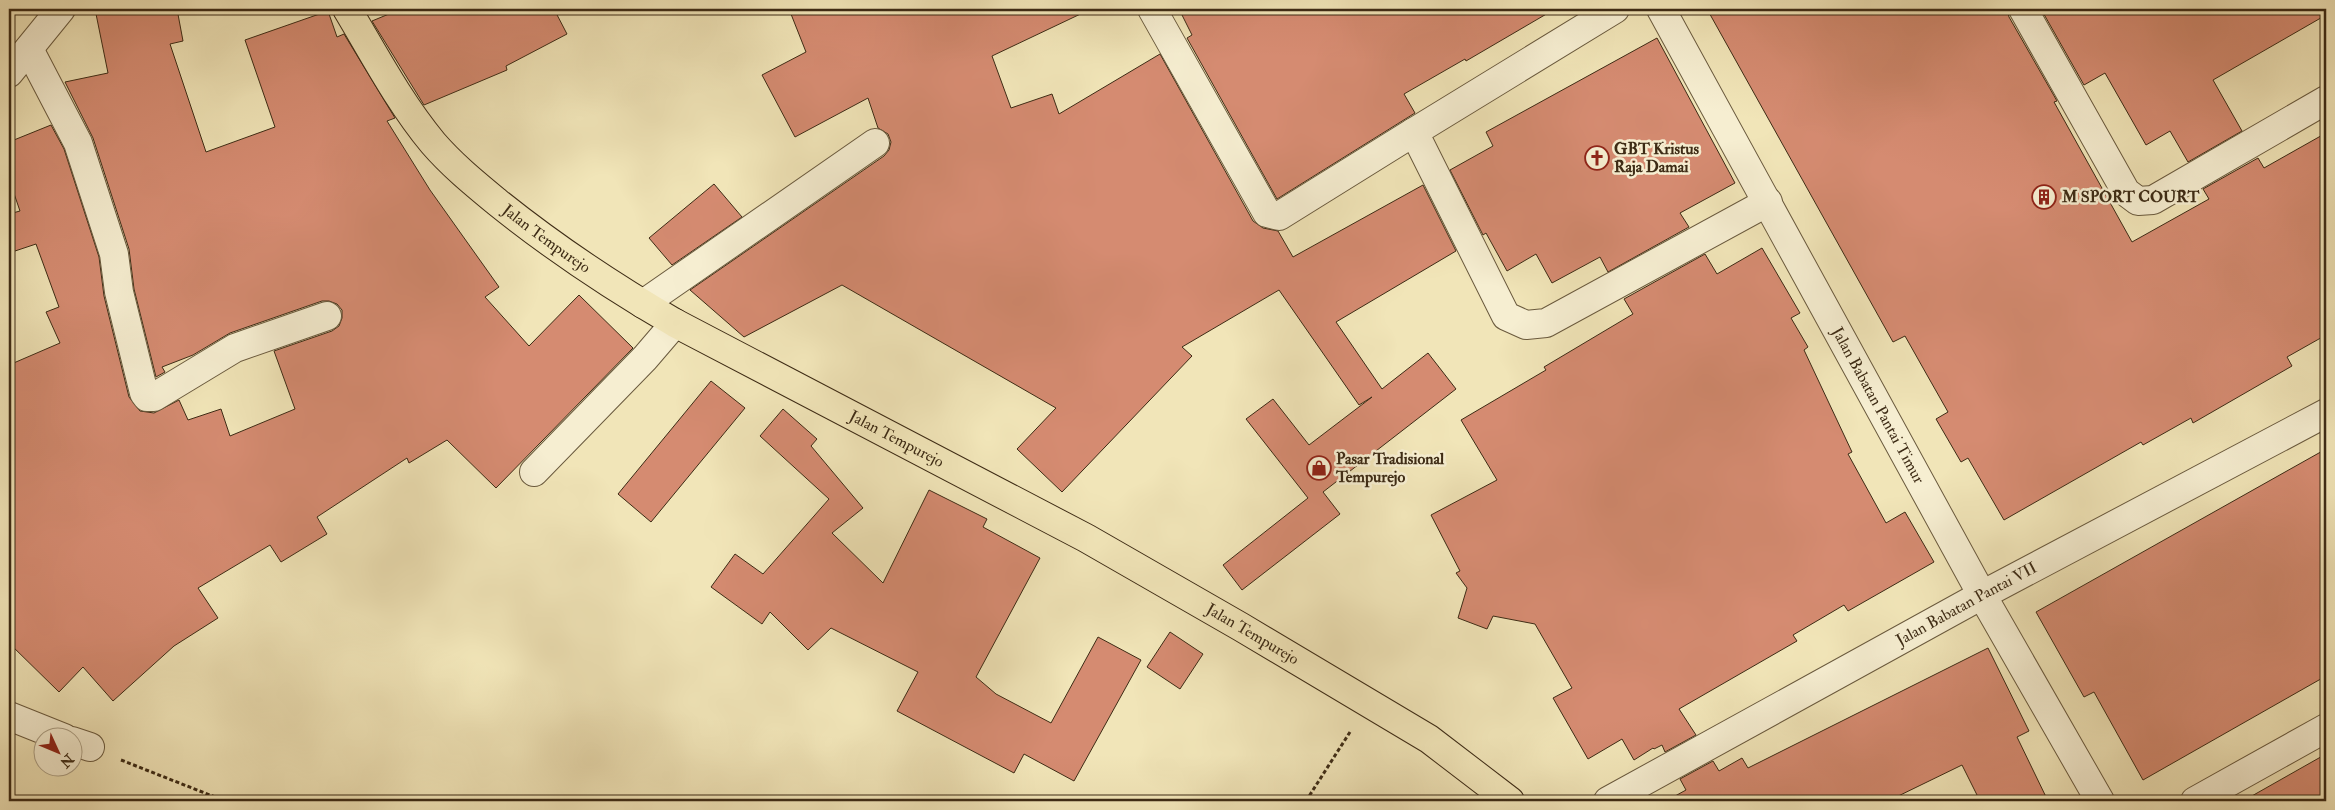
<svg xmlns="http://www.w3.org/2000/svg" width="2335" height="810" viewBox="0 0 2335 810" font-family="'IM FELL Double Pica',serif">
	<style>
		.building { fill: #d58b71; stroke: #3d2b15 }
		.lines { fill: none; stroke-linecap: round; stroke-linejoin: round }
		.minor-casing { stroke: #6a5a3e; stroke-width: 30 }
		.major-casing { stroke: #3d2b15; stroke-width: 30 }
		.path { stroke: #3d2b15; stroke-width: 3; stroke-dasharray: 4 2.5; stroke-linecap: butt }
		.minor { stroke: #f6eed1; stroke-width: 28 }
		.major { stroke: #f1e5b8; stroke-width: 28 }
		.labels { text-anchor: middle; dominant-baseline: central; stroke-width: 5; stroke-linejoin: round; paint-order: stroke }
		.poi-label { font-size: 16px; font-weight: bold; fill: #3d2b15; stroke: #f6eed1; text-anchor: start }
		.street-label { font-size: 16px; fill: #3d2b15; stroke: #f6eed1 }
	</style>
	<rect width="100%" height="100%" fill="#f1e5b8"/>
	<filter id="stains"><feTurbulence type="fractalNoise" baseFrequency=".004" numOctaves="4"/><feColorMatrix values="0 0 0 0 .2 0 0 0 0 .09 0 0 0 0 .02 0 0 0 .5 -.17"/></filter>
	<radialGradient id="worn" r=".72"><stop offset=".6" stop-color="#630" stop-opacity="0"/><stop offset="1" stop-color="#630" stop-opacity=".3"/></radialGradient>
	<g class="building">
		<polygon points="95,9 177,9 183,41 170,44 206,152 275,127 245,40 328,11 337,37 344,34 395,118 387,121 430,190 499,287 485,297 529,346 579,295 633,348 496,488 447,440 409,463 407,458 317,517 327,534 281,562 270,545 198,588 218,618 174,646 113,701 83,667 59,692 9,643 9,365 60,343 46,312 59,307 36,244 9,253 9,214 20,211 9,179 9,142 51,125 64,149 99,257 104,296 129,397 140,411 154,413 179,400 188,420 221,409 230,436 295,409 274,351 332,331 339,326 342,318 342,310 337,304 329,301 322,301 230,333 193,355 162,367 165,372 156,377 134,289 129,249 93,138 65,82 108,73"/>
		<polygon points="401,9 554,9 567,34 506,66 507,70 424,105 372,21"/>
		<polygon points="789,9 1091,9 992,56 1011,108 1052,94 1059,114 1160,54 1253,221 1263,228 1278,231 1293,257 1423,185 1456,251 1336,322 1382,389 1428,353 1456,389 1323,492 1340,514 1242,590 1223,565 1308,498 1246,419 1273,399 1309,445 1372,397 1359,405 1279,290 1182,347 1192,356 1062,492 1017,449 1056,408 842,285 744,337 690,290 884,156 889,150 891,142 888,134 878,128 868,98 795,137 762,75 806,52"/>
		<polygon points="1179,9 1555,9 1466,61 1465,59 1404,94 1415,113 1277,199 1187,38 1192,35"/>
		<polygon points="1707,9 2007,9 2009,17 2057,101 2054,102 2132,242 2209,199 2203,189 2258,158 2264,168 2326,133 2326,335 2287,357 2292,366 2193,423 2191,418 2143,445 2141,442 2004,520 1968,458 1961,462 1936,419 1948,412 1927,375 1905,336 1893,342"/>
		<polygon points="2041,9 2326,9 2326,15 2213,80 2242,131 2188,162 2170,131 2146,145 2105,73 2084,85"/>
		<polygon points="1657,38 1735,183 1680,213 1689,227 1608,272 1600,257 1552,283 1536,254 1507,271 1486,233 1483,235 1450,170 1493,146 1486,132"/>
		<polygon points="714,184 742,217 672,265 649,238"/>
		<polygon points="1762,248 1800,313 1791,318 1808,347 1804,350 1852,452 1848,454 1886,523 1905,512 1934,562 1848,611 1844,605 1793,635 1797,641 1679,709 1696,735 1665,752 1662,745 1654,749 1653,748 1634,760 1622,739 1588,759 1553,698 1572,688 1535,624 1493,616 1487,629 1458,618 1467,588 1456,573 1460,571 1431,515 1497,480 1461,420 1546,370 1544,367 1633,314 1624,299 1705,254 1717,274"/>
		<polygon points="711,381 745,408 651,522 618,494"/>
		<polygon points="783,409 817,439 811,446 863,508 832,533 883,583 929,490 987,519 983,527 1040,558 976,677 996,694 1051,723 1098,637 1141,660 1074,781 1024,754 1014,773 897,711 918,672 831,628 808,650 770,612 762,624 711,587 735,554 763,574 829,499 760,436"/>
		<polygon points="2326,449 2326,676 2143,780 2094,692 2084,697 2036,612"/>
		<polygon points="1170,632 1203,654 1180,689 1147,667"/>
		<polygon points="1988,648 2029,731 2017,737 2048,801 1980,801 1962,765 1888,801 1666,801 1686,790 1680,779 1713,761 1719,771 1742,758 1748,768"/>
		<polygon points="2326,754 2326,801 2243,801"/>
	</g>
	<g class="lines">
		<g class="minor-casing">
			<g id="minor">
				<polyline points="1152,9 1267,213 1279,216 1414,132"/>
				<polyline points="1615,9 1414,132 1506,316 1526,325 1546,323 1768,202"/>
				<path id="s1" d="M1661,9L1982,595L2100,801"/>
				<polyline points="2023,9 2126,192 2138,201 2153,200 2326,100"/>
				<polyline points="29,49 78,143 114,254 119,292 144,393 147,397 154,397 235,348 327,316"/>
				<polyline points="9,73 61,9"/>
				<polyline points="643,304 875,143"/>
				<polyline points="534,472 645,358 675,323"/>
				<polyline points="9,716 64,738"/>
				<polyline points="72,741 90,747"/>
				<path id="s2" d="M1608,801L1982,595L2326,413"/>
				<polyline points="2195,801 2326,728"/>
			</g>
		</g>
		<g class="major-casing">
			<g id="major">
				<path id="s3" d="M347,9C374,54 399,102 433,143C452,165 474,183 497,202C553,247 613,287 675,323L1086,538L1241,627L1429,739L1510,801"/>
			</g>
		</g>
		<g class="path">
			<polyline points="121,760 225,801"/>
			<polyline points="1306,801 1350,732"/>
		</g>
		<use href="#minor" class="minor"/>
		<use href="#major" class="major"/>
	</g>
	<defs>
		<g id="church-ring" transform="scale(1.25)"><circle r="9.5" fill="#f6eed1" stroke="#8f2418" stroke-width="1.5"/><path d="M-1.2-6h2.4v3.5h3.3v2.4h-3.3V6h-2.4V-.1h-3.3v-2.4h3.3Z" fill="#8f2418"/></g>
		<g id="building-ring" transform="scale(1.25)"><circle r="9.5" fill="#f6eed1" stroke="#8f2418" stroke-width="1.5"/><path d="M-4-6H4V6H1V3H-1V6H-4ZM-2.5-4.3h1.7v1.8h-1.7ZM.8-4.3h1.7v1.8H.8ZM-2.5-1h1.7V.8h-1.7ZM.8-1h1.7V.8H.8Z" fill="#8f2418"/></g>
		<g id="shop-ring" transform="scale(1.25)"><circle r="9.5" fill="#f6eed1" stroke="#8f2418" stroke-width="1.5"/><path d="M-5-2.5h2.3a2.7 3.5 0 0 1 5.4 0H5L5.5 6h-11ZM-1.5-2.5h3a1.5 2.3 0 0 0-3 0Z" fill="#8f2418"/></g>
	</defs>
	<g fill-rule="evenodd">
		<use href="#church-ring" x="1597" y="158"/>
		<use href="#building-ring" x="2044" y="197"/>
		<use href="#shop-ring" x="1319" y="468"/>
	</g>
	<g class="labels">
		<g class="poi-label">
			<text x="1614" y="149">GBT Kristus<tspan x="1614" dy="18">Raja Damai</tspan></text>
			<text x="2062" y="197">M SPORT COURT</text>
			<text x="1336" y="459">Pasar Tradisional<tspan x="1336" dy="18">Tempurejo</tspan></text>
		</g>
		<g class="street-label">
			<text stroke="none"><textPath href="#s3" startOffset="308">Jalan Tempurejo</textPath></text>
			<text stroke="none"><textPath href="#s1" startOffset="452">Jalan Babatan Pantai Timur</textPath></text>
			<text stroke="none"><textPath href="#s3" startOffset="712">Jalan Tempurejo</textPath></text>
			<text stroke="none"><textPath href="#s2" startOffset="409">Jalan Babatan Pantai VII</textPath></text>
			<text stroke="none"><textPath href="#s3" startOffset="1118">Jalan Tempurejo</textPath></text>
		</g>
	</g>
	<rect width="2335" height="810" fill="none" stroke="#f1e5b8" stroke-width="30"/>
	<rect x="10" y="10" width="2315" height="790" fill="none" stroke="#3d2b15" stroke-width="2.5"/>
	<rect x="15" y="15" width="2305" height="780" fill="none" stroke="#3d2b15"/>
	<g transform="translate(58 752) rotate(134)"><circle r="24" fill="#f6eed1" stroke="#aca086"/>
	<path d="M0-4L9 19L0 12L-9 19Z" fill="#8f2418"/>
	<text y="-8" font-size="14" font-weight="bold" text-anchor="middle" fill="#3d2b15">N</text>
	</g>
	<rect width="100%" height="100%" filter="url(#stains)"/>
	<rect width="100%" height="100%" fill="url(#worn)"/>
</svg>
